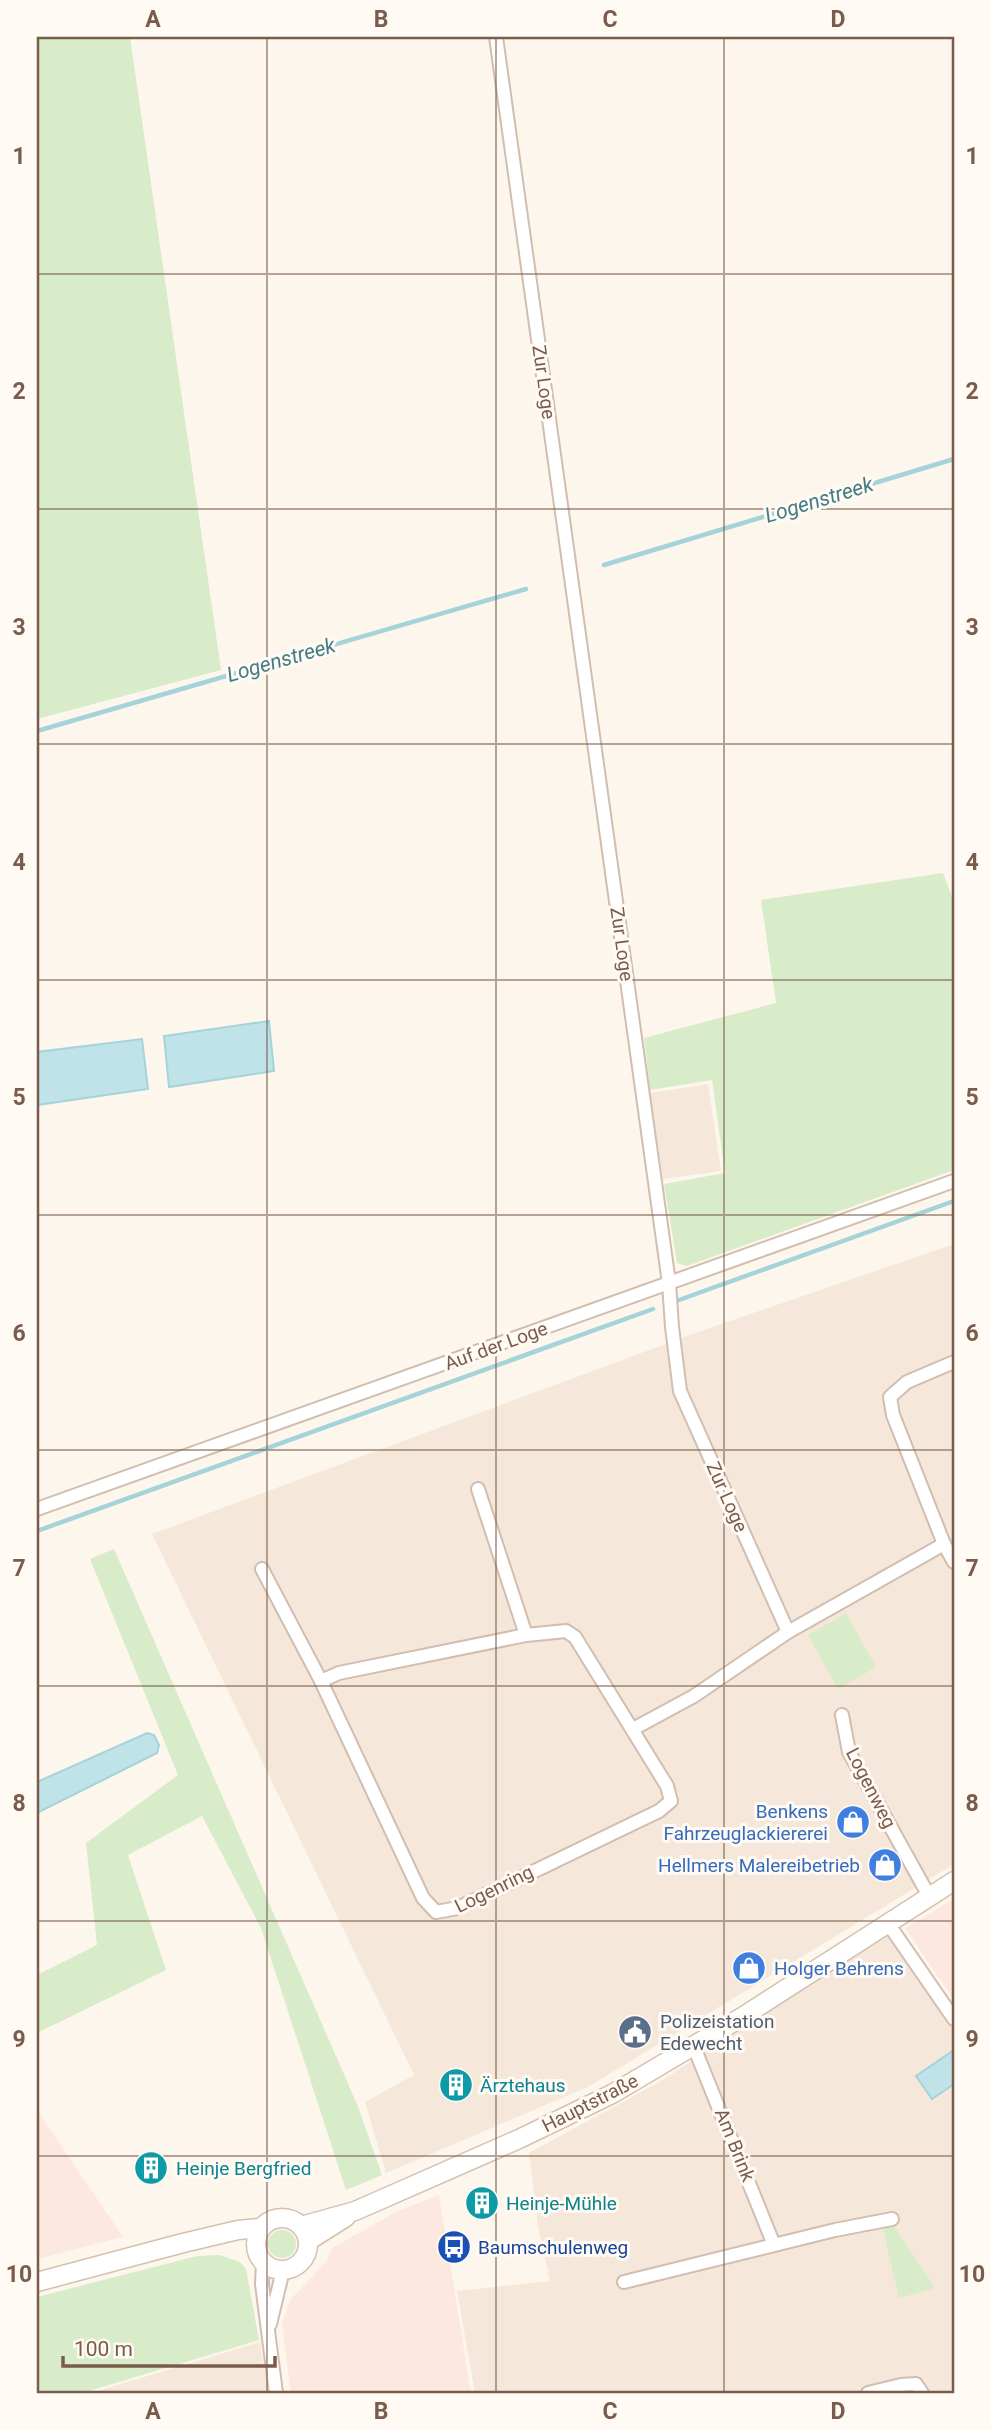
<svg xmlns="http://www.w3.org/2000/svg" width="991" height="2430" viewBox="0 0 991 2430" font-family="Roboto,sans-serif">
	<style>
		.residential { fill: #f5e8da }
		.commercial { fill: #fde8e0 }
		.green { fill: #d8ecc9 }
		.water { fill: #bfe3e8; stroke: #a5d3da; stroke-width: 2 }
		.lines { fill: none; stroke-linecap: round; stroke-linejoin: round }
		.stream { stroke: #a5d3da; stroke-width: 4.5 }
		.minor-casing { stroke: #d1beb0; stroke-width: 16 }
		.secondary-casing { stroke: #d6c0b0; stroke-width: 21 }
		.minor { stroke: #fff; stroke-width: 12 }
		.secondary { stroke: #fff; stroke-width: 18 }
		.grid { fill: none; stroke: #7a5c4d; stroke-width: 2; stroke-opacity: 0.55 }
		.labels { text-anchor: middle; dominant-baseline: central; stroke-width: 6; stroke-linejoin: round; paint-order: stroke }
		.street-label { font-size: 19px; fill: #7a5c4d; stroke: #fffaf3 }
		.shop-label { font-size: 19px; fill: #366cbe; stroke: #fffaf3; text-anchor: end }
		.service-label { font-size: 19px; fill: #4e5e75; stroke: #fffaf3; text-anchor: start }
		.culture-label { font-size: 19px; fill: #0d838f; stroke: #fffaf3; text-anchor: start }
		.transit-label { font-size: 19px; fill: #164399; stroke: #fffaf3; text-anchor: start }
		.water-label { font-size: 21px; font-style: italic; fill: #437c86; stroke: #fffaf3 }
		.neatline { fill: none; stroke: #7a5c4d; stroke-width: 2.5 }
		.grid-label { font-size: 23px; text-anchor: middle; font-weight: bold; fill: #7a5c4d }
	</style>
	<rect width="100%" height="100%" fill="#fdf6ec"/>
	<g class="residential">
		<polygon points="708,1084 721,1171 663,1179 650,1093"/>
		<polygon points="954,1244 954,1864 588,2087 386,2173 365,2102 414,2075 152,1534 698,1332"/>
		<polygon points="886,1933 954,2031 954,2393 475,2393 457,2291 550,2281 538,2227 529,2153 661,2081"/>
		<polygon points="260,2342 268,2393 91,2393"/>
	</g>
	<g class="commercial">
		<polygon points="954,1899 954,2000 905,1928"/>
		<polygon points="37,2110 123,2237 37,2259"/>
		<polygon points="439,2195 471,2393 291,2393 282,2324 290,2300 327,2261 332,2248 396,2212"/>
	</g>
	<g class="green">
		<polygon points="37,37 130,37 221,670 37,719"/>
		<polygon points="943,873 954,902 954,1170 687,1266 677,1263 664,1184 725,1173 712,1080 650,1090 644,1038 776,1003 761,900"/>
		<polygon points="114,1549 357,2104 382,2175 346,2190 261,1928 202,1816 128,1855 166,1970 37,2033 37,1975 97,1945 86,1843 178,1775 90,1559"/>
		<polygon points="846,1613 876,1667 838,1689 808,1635"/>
		<polygon points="892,2223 935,2288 899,2298 882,2225"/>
		<circle cx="282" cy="2244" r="14"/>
		<polygon points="220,2255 240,2262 246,2269 259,2340 82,2393 37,2393 37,2297 197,2256"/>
	</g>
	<g class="water">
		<polygon points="269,1021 274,1071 169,1087 164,1036"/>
		<polygon points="142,1039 148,1089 37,1105 37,1052"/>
		<polygon points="147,1733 154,1735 159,1745 157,1753 37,1813 37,1782"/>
		<polygon points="954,2050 954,2084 932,2099 916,2076"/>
	</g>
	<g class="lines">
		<g class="stream">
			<polyline points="604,565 954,459"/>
			<polyline points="37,731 526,589"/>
			<polyline points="679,1300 954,1201"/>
			<polyline points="37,1531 653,1309"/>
		</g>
		<g class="minor-casing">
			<g id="minor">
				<polyline points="496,37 669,1283 672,1327 680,1391 788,1632"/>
				<polyline points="478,1489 526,1635"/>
				<polyline points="37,1509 954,1181"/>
				<polyline points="944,1544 893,1415 890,1397 907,1382 954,1362"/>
				<polyline points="262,1569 321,1681"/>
				<polygon points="566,1631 575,1637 667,1786 671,1801 659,1811 458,1908 436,1912 423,1898 321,1681 339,1673 526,1635"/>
				<polyline points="842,1715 849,1752 929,1896"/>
				<polyline points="633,1729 694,1696 788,1632 944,1544 954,1562"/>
				<polyline points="887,1922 954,2019"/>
				<polyline points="694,2047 774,2245"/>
				<polyline points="263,2262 262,2284 276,2393"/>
				<polyline points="624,2282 835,2230 892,2219"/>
				<polyline points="270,2324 283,2270"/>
				<polyline points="868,2393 901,2385 916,2384 922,2393"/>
			</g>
		</g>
		<g class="secondary-casing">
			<g id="secondary">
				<circle cx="282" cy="2244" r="26"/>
				<polyline points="301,2226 355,2211 519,2139 612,2094 742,2017 954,1881"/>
				<polyline points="308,2241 346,2217"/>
				<polyline points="37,2282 183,2243 238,2230 260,2228"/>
			</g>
		</g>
		<use href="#minor" class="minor"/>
		<use href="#secondary" class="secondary"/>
	</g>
	<path class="grid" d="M267,37V2393M496,37V2393M724,37V2393M37,274H954M37,509H954M37,744H954M37,980H954M37,1215H954M37,1450H954M37,1686H954M37,1921H954M37,2156H954"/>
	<defs>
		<g id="shop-disc" transform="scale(1.75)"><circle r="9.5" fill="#3f7fe0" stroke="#fffaf3"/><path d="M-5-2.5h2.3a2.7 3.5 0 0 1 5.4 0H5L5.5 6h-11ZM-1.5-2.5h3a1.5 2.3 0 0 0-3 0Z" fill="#fff"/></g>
		<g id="civic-disc" transform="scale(1.75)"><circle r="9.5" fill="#5c6f8a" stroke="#fffaf3"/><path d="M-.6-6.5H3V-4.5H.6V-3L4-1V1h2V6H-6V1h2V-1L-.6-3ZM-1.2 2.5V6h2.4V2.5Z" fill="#fff"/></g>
		<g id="building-disc" transform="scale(1.75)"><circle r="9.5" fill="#0f9aa8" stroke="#fffaf3"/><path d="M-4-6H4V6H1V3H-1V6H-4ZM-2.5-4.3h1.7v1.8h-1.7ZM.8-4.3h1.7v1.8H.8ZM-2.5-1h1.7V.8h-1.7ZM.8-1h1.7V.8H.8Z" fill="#fff"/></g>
		<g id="bus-disc" transform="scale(1.75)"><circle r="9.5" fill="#1a4fb4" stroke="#fffaf3"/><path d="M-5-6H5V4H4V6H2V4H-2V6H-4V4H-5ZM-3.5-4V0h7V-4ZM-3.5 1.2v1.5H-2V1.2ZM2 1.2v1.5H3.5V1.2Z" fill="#fff"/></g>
	</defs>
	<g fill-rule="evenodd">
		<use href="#shop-disc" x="853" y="1822"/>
		<use href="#shop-disc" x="885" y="1865"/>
		<use href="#shop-disc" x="749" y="1968"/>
		<use href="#civic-disc" x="635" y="2032"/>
		<use href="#building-disc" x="456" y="2085"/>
		<use href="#building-disc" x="151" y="2168"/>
		<use href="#building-disc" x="482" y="2203"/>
		<use href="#bus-disc" x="454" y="2247"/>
	</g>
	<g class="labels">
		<g class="street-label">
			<text transform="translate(544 382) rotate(82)">Zur Loge</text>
			<text transform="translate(622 944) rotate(82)">Zur Loge</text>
			<text transform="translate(496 1346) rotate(-20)">Auf der Loge</text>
			<text transform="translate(727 1497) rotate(66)">Zur Loge</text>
			<text transform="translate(871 1788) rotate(63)">Logenweg</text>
			<text transform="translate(494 1889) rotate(-26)">Logenring</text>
			<text transform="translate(590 2103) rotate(-27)">Hauptstraße</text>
			<text transform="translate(735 2145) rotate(68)">Am Brink</text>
		</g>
		<g class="shop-label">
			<text x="828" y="1811">Benkens<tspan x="828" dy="22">Fahrzeuglackiererei</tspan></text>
			<text x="860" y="1865">Hellmers Malereibetrieb</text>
			<text x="774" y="1968" text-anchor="start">Holger Behrens</text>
		</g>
		<g class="service-label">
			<text x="660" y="2021">Polizeistation<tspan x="660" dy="22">Edewecht</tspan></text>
		</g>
		<g class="culture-label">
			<text x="480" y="2085">Ärztehaus</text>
			<text x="176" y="2168">Heinje Bergfried</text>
			<text x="506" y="2203">Heinje-Mühle</text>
		</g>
		<g class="transit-label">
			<text x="478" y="2247">Baumschulenweg</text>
		</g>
		<g class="water-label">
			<text transform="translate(819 500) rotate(-17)">Logenstreek</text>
			<text transform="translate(281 660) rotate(-16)">Logenstreek</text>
		</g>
	</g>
	<rect width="991" height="2430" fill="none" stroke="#fffaf3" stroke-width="77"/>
	<path d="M63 2356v10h212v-10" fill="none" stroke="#7a5c4d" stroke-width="3.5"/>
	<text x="74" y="2356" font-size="21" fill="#7a5c4d" stroke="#fffaf3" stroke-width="5" paint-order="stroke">100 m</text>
	<rect x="38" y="38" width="915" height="2354" class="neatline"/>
	<g class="grid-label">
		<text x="153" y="27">A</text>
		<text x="381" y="27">B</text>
		<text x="610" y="27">C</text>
		<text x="838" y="27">D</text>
		<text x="19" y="164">1</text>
		<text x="972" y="164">1</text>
		<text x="19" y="399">2</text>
		<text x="972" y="399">2</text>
		<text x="19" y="635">3</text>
		<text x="972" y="635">3</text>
		<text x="19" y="870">4</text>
		<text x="972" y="870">4</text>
		<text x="19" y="1105">5</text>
		<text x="972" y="1105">5</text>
		<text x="19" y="1341">6</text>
		<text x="972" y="1341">6</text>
		<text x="19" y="1576">7</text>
		<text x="972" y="1576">7</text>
		<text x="19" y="1811">8</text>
		<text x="972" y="1811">8</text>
		<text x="19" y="2047">9</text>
		<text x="972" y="2047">9</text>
		<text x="19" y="2282">10</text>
		<text x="972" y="2282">10</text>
		<text x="153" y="2419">A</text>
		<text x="381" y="2419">B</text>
		<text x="610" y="2419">C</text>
		<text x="838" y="2419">D</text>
	</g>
</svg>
